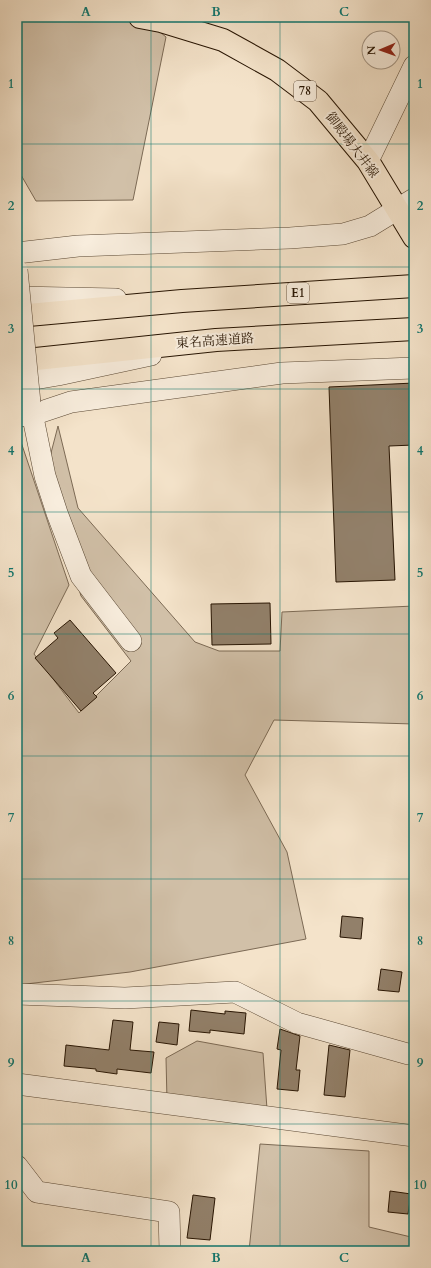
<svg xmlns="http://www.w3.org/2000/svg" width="431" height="1268" viewBox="0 0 431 1268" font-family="Cardo,'Noto Serif JP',serif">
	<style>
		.green { fill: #d1c0a8; stroke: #7c6a55 }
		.building { fill: #92806a; stroke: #271402 }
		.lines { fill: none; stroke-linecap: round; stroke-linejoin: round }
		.minor-casing { stroke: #5a4834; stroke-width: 22 }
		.major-casing { stroke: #271402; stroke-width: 24 }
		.highway-casing { stroke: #271402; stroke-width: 24 }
		.minor { stroke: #f8eddd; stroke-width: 21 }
		.major { stroke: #f4e3ca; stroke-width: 22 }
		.highway { stroke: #f4e3ca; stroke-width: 22 }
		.minor-bridge-casing { stroke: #5a4834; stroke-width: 22; stroke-linecap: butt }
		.minor-bridge { stroke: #f8eddd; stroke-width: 21 }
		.grid { fill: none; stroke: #0f766e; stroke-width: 1; stroke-opacity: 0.55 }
		.labels { text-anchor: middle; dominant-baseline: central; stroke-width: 4; stroke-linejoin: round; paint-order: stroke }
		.shield { fill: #f8eddd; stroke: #654; stroke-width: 1 }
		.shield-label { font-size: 12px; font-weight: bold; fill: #271402 }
		.street-label { font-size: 13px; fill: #271402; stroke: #f8eddd }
		.neatline { fill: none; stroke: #0f766e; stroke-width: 1.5 }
		.grid-label { font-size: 13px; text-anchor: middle; font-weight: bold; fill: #0f766e }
	</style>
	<rect width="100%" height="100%" fill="#f4e3ca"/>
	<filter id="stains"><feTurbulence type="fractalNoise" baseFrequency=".005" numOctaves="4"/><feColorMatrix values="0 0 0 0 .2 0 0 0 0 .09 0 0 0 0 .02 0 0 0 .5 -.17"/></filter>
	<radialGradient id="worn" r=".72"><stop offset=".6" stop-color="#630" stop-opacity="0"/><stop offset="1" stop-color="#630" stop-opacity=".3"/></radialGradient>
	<g class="green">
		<polygon points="17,17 142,17 166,37 133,200 36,201 17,168"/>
		<polygon points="58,426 78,508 195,642 219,651 280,651 282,612 414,606 414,724 274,720 245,775 287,852 306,939 130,972 17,985 17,443 21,442 69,585 34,654 79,713 131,661 81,596 45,476"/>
		<polygon points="197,1041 263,1053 267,1109 167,1101 166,1058"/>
		<polygon points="260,1144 369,1151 369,1227 411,1237 414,1204 414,1251 249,1251"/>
	</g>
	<g class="building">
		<polygon points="414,383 414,445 389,446 395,580 336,582 329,387"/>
		<polygon points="270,603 271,644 212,645 211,604"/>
		<polygon points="70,620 116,673 93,693 97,697 81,711 35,658 58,638 54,633"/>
		<polygon points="342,916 363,918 361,939 340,937"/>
		<polygon points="381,969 402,972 399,992 378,990"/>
		<polygon points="191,1010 225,1014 225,1011 246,1013 244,1034 210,1030 210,1033 189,1031"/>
		<polygon points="113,1020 133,1022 130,1050 154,1052 151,1073 117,1069 117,1074 96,1071 96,1069 64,1066 66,1045 109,1050"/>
		<polygon points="159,1022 179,1024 177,1045 156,1042"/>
		<polygon points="280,1029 300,1036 296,1070 300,1070 298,1091 277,1089 281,1050 277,1049"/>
		<polygon points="329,1045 350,1050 345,1097 324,1095"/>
		<polygon points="390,1191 411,1194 408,1214 388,1212"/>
		<polygon points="193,1195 215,1198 210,1240 187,1238"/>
	</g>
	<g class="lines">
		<g class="minor-casing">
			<g id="minor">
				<polyline points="368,161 414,66"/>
				<polyline points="17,253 78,246 290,238 343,234 370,226 414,199"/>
				<polyline points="17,297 116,299"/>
				<polyline points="17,382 58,375 151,355"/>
				<polyline points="30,403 45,476 57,513 81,576 131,641"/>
				<polyline points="17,416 32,415 71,402 282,373 414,368"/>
				<polyline points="17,994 125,998 235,992 297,1023 408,1054"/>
				<polyline points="17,1084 414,1136"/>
				<polyline points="17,1166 37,1192 169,1212 170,1251"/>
			</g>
		</g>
		<g class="major-casing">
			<polyline id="major" points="140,17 161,21 223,40 277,70 318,101 368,161 414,237"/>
		</g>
		<g class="highway-casing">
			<g id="highway">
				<polyline points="17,316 182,301 414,286"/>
				<polyline points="17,361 216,340 414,329"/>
			</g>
		</g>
		<use href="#minor" class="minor"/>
		<use href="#major" class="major"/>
		<use href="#highway" class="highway"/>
		<g class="minor-bridge-casing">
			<polyline id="minor-bridge" points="17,270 30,403"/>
		</g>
		<use href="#minor-bridge" class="minor-bridge"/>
	</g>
	<path class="grid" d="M151,17V1251M280,17V1251M17,144H414M17,267H414M17,389H414M17,512H414M17,634H414M17,756H414M17,879H414M17,1001H414M17,1124H414"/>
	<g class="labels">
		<g class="shield">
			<rect x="294" y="81" width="22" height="20" rx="3"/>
			<rect x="287" y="283" width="22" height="20" rx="3"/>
		</g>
		<g class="shield-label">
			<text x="305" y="91">78</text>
			<text x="298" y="293">E1</text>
		</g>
		<g class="street-label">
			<text transform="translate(352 145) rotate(53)">御殿場大井線</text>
			<text transform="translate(215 341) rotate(-4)">東名高速道路</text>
		</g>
	</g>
	<rect width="431" height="1268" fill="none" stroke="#f4e3ca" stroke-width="44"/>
	<g transform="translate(381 50) rotate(268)"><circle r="19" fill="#f8eddd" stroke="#a49685"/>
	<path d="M0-3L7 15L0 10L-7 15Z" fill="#8f2418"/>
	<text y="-6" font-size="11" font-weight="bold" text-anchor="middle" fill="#271402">N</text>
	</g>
	<rect x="22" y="22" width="387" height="1224" class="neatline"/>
	<g class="grid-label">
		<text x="86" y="16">A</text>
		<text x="216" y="16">B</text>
		<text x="344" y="16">C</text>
		<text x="11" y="88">1</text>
		<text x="420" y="88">1</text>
		<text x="11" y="210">2</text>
		<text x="420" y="210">2</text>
		<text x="11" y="333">3</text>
		<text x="420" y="333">3</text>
		<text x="11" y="455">4</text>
		<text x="420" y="455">4</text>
		<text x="11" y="577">5</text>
		<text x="420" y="577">5</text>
		<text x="11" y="700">6</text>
		<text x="420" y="700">6</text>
		<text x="11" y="822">7</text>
		<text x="420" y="822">7</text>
		<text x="11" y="945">8</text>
		<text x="420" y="945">8</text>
		<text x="11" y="1067">9</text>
		<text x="420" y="1067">9</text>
		<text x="11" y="1189">10</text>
		<text x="420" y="1189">10</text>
		<text x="86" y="1262">A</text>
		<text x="216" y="1262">B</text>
		<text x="344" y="1262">C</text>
	</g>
	<rect width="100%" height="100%" filter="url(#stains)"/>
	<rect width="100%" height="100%" fill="url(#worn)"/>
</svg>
